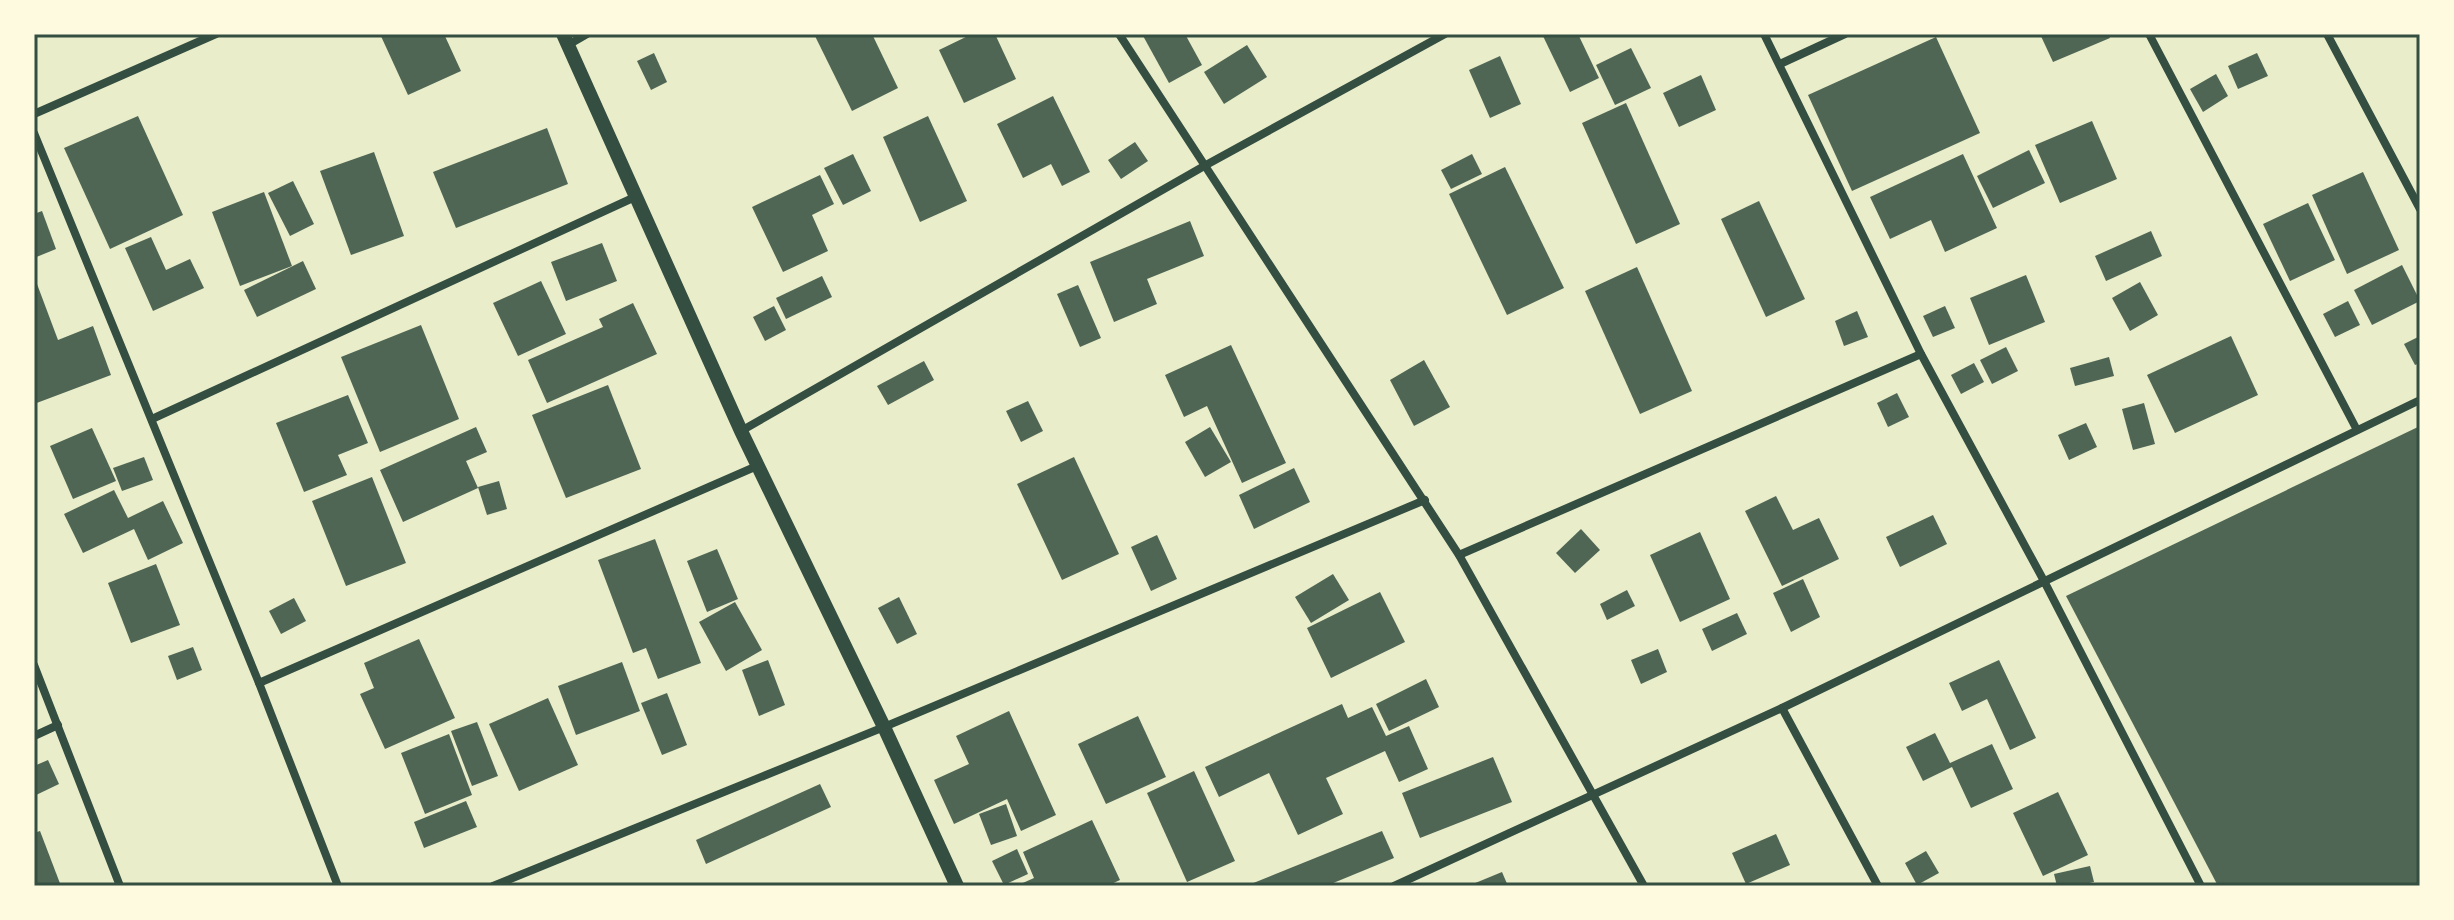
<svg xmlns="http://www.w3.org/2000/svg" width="2454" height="920" viewBox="0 0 2454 920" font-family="'DM Sans',sans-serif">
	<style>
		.building { fill: #4f6655 }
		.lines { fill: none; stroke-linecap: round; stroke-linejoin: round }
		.minor { stroke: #344e41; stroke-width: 8 }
		.tertiary { stroke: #344e41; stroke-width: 14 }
		.neatline { fill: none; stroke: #344e41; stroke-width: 3 }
	</style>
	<rect width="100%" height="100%" fill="#e9edc9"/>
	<g class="building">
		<polygon points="380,34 444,34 461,71 408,95"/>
		<polygon points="814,34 872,34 898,88 852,111"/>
		<polygon points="972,34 995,34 1016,79 964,103 939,50"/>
		<polygon points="1142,34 1185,34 1202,65 1169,83"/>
		<polygon points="1542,34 1578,34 1599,78 1570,92"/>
		<polygon points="2040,34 2108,34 2110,38 2053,62"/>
		<polygon points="1936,37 1980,133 1852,191 1808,95"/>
		<polygon points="1247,45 1267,77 1224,104 1204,72"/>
		<polygon points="1631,48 1651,88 1615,105 1596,65"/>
		<polygon points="654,53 667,82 651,90 637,61"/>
		<polygon points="2257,53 2268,76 2238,89 2228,66"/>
		<polygon points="1500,56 1521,104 1490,118 1469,70"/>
		<polygon points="2216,74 2228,96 2203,112 2190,89"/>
		<polygon points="1701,75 1716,110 1679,127 1663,93"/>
		<polygon points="1053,96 1090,172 1062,186 1051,164 1023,178 997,124"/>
		<polygon points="1626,103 1680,224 1636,244 1582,123"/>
		<polygon points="138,116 183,215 110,249 64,148"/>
		<polygon points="928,116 967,201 920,222 883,137"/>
		<polygon points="2092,121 2117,179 2060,203 2035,145"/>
		<polygon points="547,128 568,184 456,228 433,172"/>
		<polygon points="1135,142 1148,161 1121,179 1108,160"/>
		<polygon points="2029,150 2045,183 1993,208 1977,176"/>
		<polygon points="374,152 404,236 351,255 320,171"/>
		<polygon points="853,154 871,191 843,205 824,168"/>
		<polygon points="1472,154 1482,174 1451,189 1441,170"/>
		<polygon points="1963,154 1997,228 1945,252 1931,220 1890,239 1870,197"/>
		<polygon points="1505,167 1564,288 1507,315 1449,194"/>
		<polygon points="2363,172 2399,250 2347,274 2312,195"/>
		<polygon points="820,175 834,204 812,215 828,251 783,272 752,207"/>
		<polygon points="293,181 314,224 290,236 268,193"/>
		<polygon points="264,192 292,266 240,286 212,212"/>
		<polygon points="1759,201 1805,299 1766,317 1721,219"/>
		<polygon points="2308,203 2335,260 2290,281 2263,224"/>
		<polygon points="42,211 56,249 34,258 34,214"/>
		<polygon points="1190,221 1204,256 1147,279 1157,304 1114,322 1090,262"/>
		<polygon points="2151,231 2162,256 2106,281 2095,256"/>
		<polygon points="151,237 166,270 190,259 204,288 153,311 125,248"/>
		<polygon points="602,243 617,281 566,301 551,262"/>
		<polygon points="303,261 316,289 257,317 244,290"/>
		<polygon points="2402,265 2420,301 2372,325 2354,290"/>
		<polygon points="1637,267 1692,391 1640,414 1585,291"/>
		<polygon points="2026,275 2045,322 1989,345 1970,298"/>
		<polygon points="34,276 58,340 93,326 111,375 34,404"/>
		<polygon points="822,276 832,297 786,319 776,298"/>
		<polygon points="541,281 566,334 518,356 493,303"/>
		<polygon points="2140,282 2158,315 2130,331 2112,298"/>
		<polygon points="1078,285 1101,338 1080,347 1057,294"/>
		<polygon points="2348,301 2360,325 2335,337 2323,314"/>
		<polygon points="633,303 657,354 547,403 528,360 603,327 599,319"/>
		<polygon points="774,306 786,330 765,341 753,317"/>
		<polygon points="1945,306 1955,328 1933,337 1923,316"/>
		<polygon points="1857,311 1868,337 1844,346 1835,321"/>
		<polygon points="421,325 459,419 380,452 341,357"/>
		<polygon points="2231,336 2258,395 2175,433 2147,375"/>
		<polygon points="2420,336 2420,363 2415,365 2404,344"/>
		<polygon points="1231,345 1286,463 1242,483 1207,406 1184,417 1165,375"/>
		<polygon points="2006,347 2018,371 1992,384 1980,360"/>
		<polygon points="2109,357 2114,376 2075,386 2070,368"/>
		<polygon points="1424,360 1450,407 1414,426 1390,380"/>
		<polygon points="924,361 934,380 888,405 877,386"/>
		<polygon points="1974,363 1984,382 1961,394 1951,375"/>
		<polygon points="608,385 641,469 566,498 532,415"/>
		<polygon points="1897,393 1909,417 1888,427 1877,403"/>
		<polygon points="348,395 368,443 338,455 347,475 304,492 276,423"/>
		<polygon points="1028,401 1043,431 1021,442 1006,411"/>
		<polygon points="2144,403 2155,444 2133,450 2122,409"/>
		<polygon points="2086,423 2097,447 2069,460 2058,435"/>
		<polygon points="2420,426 2420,886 2218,886 2066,596"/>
		<polygon points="476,427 487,452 466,461 478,488 403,522 380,470"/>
		<polygon points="1210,427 1231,462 1205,477 1185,442"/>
		<polygon points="92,428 116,481 73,499 50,446"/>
		<polygon points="144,457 153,480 122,491 113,468"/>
		<polygon points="1074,457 1119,554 1062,580 1017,484"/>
		<polygon points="1294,468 1310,502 1254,529 1239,495"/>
		<polygon points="372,477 406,563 346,586 312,501"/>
		<polygon points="499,481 507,509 487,515 478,487"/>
		<polygon points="114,490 128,518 163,501 183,543 148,560 134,529 83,553 64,514"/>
		<polygon points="1776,496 1793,530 1819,518 1839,559 1782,586 1745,511"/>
		<polygon points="1933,515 1947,544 1900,567 1886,537"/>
		<polygon points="1581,529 1600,550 1575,573 1556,553"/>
		<polygon points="1700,532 1730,599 1680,622 1650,555"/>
		<polygon points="1157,535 1177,579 1151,591 1131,547"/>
		<polygon points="655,539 701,663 658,679 646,648 633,653 598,560"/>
		<polygon points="717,549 738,599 707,612 687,561"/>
		<polygon points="156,564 180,625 131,643 108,583"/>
		<polygon points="1333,574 1349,600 1311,623 1295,597"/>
		<polygon points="1803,579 1820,617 1791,632 1773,593"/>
		<polygon points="1627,590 1635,606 1607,620 1600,604"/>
		<polygon points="1380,592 1405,642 1331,678 1307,628"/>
		<polygon points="899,597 917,634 897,644 878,608"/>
		<polygon points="294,598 306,621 281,634 269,611"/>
		<polygon points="735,602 762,650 726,671 699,622"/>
		<polygon points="1737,613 1747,634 1712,651 1702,629"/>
		<polygon points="419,639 455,718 385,749 360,694 374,688 364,663"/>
		<polygon points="193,647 202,670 177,680 168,656"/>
		<polygon points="1658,649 1667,672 1641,684 1631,660"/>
		<polygon points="768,660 785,705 759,716 742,670"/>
		<polygon points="1999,660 2036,738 2010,750 1987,699 1962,711 1949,683"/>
		<polygon points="622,662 640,711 576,735 558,686"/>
		<polygon points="1426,679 1439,707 1389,731 1376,704"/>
		<polygon points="667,693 687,745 662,755 641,703"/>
		<polygon points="548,698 578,765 519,791 489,724"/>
		<polygon points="1342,704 1348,718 1372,707 1386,736 1409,726 1428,769 1399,782 1385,751 1326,778 1343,814 1298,835 1269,773 1219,797 1205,767"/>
		<polygon points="1009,711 1056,815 1021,831 1007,799 954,824 934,780 969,764 956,736"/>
		<polygon points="1138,716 1166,777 1106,804 1078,744"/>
		<polygon points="477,722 498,776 472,786 451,731"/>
		<polygon points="1935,733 1950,763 1992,744 2013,789 1971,808 1952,767 1923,781 1906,747"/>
		<polygon points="449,734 472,795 425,814 401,753"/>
		<polygon points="1493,757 1512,802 1420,838 1402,793"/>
		<polygon points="48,760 59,784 34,796 34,766"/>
		<polygon points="1194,771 1235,861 1187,882 1147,793"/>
		<polygon points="820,784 831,807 706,864 696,840"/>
		<polygon points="2058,792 2088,855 2043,876 2013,813"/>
		<polygon points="466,801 477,827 424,848 414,822"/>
		<polygon points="1006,804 1017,836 991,845 979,814"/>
		<polygon points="1092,820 1120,880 1107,886 1016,886 1034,878 1023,852"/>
		<polygon points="40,831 61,886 34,886 34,833"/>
		<polygon points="1382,831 1394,858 1326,886 1246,886"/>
		<polygon points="1776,834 1790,865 1746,884 1732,853"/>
		<polygon points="1017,849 1028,874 1004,885 992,861"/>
		<polygon points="1926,851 1939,873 1917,885 1905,863"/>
		<polygon points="2090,866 2094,882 2076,886 2057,886 2054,874"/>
		<polygon points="1502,872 1508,886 1468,886"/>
	</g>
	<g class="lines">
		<g class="minor">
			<polyline points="1119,34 1459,555 1644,886"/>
			<polyline points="1764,34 1921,354 2044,581 2201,886"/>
			<polyline points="2149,34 2357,430"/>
			<polyline points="2327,34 2420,209"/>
			<polyline points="568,45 587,34"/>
			<polyline points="1780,64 1845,34"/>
			<polyline points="34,114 216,34"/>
			<polyline points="34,133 259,683 338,886"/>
			<polyline points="152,419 635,197"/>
			<polyline points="741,431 1206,165 1445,34"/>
			<polyline points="1459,555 1921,354"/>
			<polyline points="34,665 120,886"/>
			<polyline points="259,683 757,466"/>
			<polyline points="1782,708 1878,886"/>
			<polyline points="34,736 58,725"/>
			<polyline points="493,886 884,727 1425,500"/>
			<polyline points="1394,886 1782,708 2420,400"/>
		</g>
		<polyline class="tertiary" points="563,34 741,431 884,727 957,886"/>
	</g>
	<rect width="2454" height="920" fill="none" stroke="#fefae0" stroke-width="72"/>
	<rect x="36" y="36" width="2382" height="848" class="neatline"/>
</svg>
